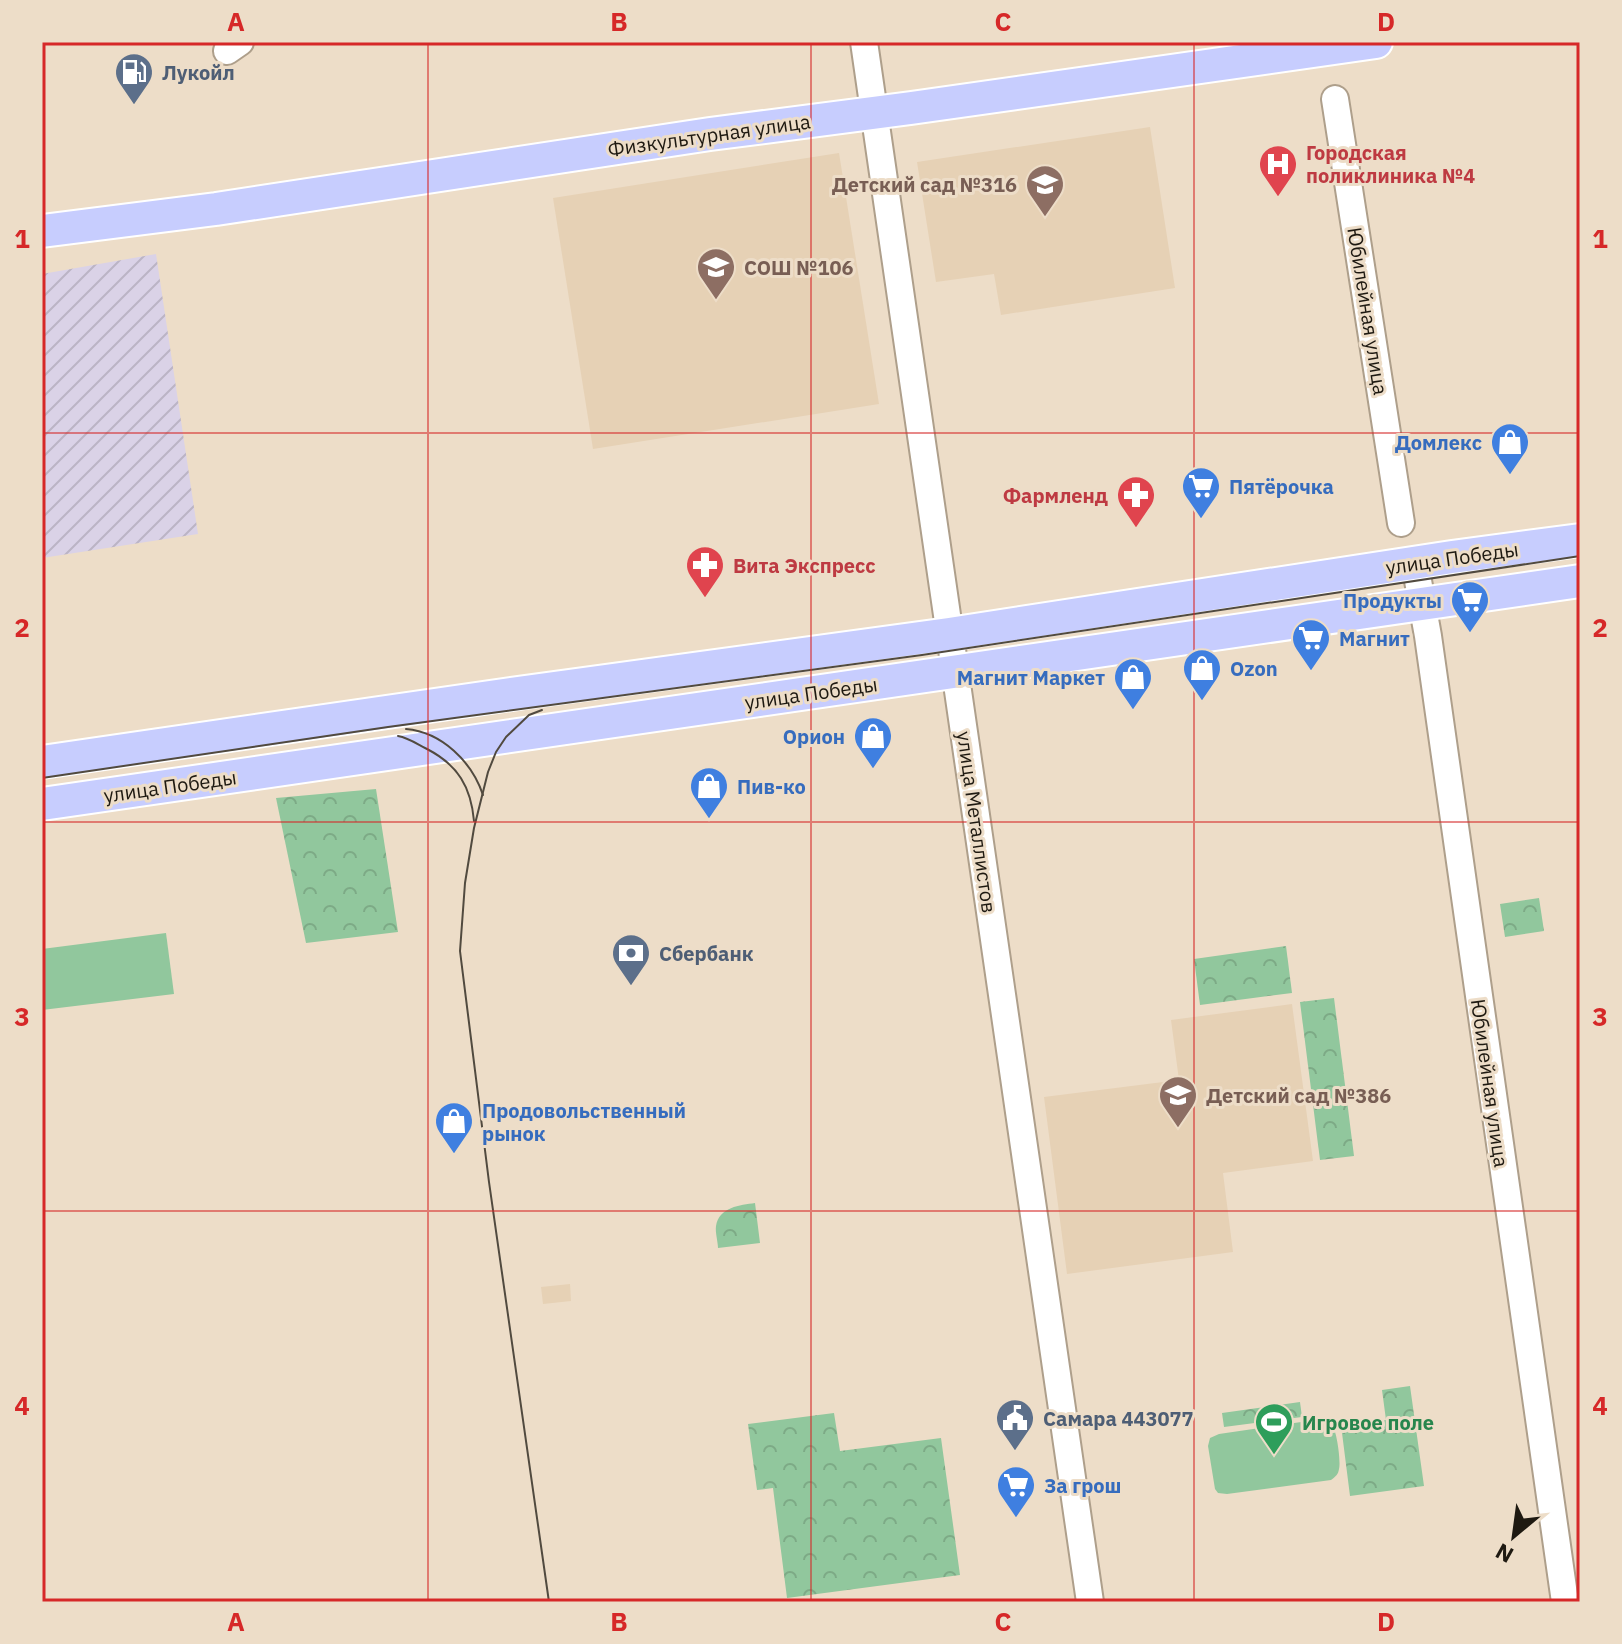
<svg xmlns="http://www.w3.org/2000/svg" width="1622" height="1644" viewBox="0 0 1622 1644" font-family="'IBM Plex Sans',sans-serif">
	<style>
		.built { fill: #e6d1b5 }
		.industrial { fill: url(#industrial-furrows) }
		.park { fill: url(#park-crowns) }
		.pitch { fill: #91c79d }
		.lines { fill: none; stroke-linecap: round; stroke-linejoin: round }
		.minor-casing { stroke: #ae9f8b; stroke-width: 30 }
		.major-casing { stroke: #fff; stroke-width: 36 }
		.minor { stroke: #fff; stroke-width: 26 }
		.major { stroke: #c7cdfe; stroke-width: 32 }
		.tram { stroke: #514a3f; stroke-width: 2 }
		.grid { fill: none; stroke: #d62828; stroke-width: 2; stroke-opacity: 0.55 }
		.labels { text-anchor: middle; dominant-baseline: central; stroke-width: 6; stroke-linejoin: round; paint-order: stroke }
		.service-label { font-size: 20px; font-weight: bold; fill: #4e5e75; stroke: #edddc8; text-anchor: start }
		.street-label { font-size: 20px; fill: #1e1911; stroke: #edddc8 }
		.health-label { font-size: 20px; font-weight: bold; fill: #be3a42; stroke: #edddc8; text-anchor: start }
		.education-label { font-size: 20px; font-weight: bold; fill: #785e54; stroke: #edddc8; text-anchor: start }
		.shop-label { font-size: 20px; font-weight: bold; fill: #366cbe; stroke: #edddc8; text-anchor: start }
		.leisure-label { font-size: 20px; font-weight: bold; fill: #27864d; stroke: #edddc8; text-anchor: start }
		.neatline { fill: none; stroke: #d62828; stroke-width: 3 }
		.grid-label { font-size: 26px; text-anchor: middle; font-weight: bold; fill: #d62828 }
	</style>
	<defs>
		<pattern id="industrial-furrows" width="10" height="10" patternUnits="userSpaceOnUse" patternTransform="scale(2)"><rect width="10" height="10" fill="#dad2e7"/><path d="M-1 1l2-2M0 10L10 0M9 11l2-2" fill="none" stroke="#bbb4c5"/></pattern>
		<pattern id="park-crowns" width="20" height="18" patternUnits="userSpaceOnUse" patternTransform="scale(2)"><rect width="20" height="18" fill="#91c79d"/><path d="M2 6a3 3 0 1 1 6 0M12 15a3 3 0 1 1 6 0" fill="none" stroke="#7daa86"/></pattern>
	</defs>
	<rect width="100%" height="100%" fill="#edddc8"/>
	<g class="built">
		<polygon points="1150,127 1175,288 1001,315 994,274 936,282 917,162"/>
		<polygon points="839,153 879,404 593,449 553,198"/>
		<polygon points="1292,1004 1313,1161 1223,1173 1233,1252 1067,1274 1044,1097 1179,1080 1171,1020"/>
		<polygon points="570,1284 571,1301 543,1304 541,1287"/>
	</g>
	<polygon class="industrial" points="156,254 198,534 42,558 42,274"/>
	<g class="park">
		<polygon points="376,789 398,932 306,943 276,798"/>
		<polygon points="1539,898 1544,931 1505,937 1500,904"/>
		<polygon points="1286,946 1292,993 1200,1005 1194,959"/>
		<polygon points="1334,998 1354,1156 1320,1160 1300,1002"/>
		<path d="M755,1203L760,1243L718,1248C718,1242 715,1232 716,1226C719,1207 740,1205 755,1203Z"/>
		<polygon points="1410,1386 1424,1486 1350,1496 1341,1425 1386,1420 1382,1390"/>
		<polygon points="1300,1402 1302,1417 1224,1427 1222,1413"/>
		<polygon points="834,1413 840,1451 941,1438 960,1575 787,1598 773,1488 757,1490 748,1424"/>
	</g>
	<g class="pitch">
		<polygon points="166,933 174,994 42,1010 42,949"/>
		<path d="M1322,1419C1328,1421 1330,1421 1333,1427C1337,1433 1341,1462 1339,1469C1338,1475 1336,1476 1331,1480L1227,1494L1218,1493L1215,1489L1208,1446L1210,1438L1219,1434Z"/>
	</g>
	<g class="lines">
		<g class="minor-casing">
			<g id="minor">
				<polyline points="864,42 1090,1602"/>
				<polyline points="227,51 240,42"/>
				<polyline points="1335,99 1401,523"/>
				<polyline points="1415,564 1428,636 1565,1602"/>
			</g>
		</g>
		<g class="major-casing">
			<g id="major">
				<polyline points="42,231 216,209 710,134 911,108 1376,42"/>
				<polyline points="42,762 525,692 949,634 1452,557 1580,540"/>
				<polyline points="42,804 1580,581"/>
			</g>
		</g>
		<use href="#minor" class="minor"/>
		<use href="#major" class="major"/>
		<g class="tram">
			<polyline points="542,710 529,715 506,737 496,752 488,772 474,828 465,883 460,951 489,1182 549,1602"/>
			<path d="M406,729C442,732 472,762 483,795"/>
			<path d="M398,736C409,738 417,744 427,749C458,765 471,787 474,821"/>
			<polyline points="42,778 388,727 922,655 1580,556"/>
		</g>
	</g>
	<path class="grid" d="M428,42V1602M811,42V1602M1194,42V1602M42,433H1580M42,822H1580M42,1211H1580"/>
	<defs>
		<g id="fuel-pin" transform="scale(2)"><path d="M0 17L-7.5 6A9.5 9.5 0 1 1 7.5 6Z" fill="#5c6f8a" stroke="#edddc8"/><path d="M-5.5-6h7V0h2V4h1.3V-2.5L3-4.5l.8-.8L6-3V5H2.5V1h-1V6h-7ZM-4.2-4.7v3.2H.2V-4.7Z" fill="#fff"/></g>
		<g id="hospital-pin" transform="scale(2)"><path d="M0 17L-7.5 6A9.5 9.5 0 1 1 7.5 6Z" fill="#e0444e" stroke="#edddc8"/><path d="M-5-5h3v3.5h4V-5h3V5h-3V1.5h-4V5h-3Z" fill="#fff"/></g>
		<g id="school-pin" transform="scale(2)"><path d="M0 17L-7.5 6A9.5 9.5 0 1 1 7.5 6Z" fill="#8d6e63" stroke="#edddc8"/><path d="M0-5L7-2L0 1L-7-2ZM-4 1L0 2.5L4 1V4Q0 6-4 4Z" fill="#fff"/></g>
		<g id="shop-pin" transform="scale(2)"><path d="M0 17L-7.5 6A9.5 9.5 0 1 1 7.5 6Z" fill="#3f7fe0" stroke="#edddc8"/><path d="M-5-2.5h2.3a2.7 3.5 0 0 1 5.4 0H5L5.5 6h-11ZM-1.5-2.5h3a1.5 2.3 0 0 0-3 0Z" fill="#fff"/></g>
		<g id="supermarket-pin" transform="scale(2)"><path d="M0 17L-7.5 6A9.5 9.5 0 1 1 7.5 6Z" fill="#3f7fe0" stroke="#edddc8"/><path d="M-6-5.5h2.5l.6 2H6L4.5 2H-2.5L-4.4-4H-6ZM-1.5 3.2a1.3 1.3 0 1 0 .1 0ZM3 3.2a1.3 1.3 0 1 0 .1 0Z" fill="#fff"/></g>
		<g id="pharmacy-pin" transform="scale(2)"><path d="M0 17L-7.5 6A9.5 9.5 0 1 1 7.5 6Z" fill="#e0444e" stroke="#edddc8"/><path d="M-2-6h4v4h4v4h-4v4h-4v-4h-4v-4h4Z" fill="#fff"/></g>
		<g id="bank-pin" transform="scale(2)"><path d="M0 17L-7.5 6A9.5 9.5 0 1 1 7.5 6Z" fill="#5c6f8a" stroke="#edddc8"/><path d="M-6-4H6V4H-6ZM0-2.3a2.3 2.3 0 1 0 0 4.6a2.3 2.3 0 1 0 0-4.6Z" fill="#fff"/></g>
		<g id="civic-pin" transform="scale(2)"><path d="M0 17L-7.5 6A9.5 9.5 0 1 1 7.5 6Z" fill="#5c6f8a" stroke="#edddc8"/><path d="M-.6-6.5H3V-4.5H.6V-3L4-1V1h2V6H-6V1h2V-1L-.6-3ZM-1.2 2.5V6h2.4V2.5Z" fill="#fff"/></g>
		<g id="stadium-pin" transform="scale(2)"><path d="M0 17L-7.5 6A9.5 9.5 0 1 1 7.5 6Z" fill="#2e9e5b" stroke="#edddc8"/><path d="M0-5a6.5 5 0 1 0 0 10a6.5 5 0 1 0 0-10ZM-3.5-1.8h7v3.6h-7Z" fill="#fff"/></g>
	</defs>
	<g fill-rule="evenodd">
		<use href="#fuel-pin" x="134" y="72"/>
		<use href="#hospital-pin" x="1278" y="164"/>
		<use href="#school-pin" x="1045" y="184"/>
		<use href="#school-pin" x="716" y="267"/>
		<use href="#shop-pin" x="1510" y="442"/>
		<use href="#supermarket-pin" x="1201" y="486"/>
		<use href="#pharmacy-pin" x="1136" y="495"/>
		<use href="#pharmacy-pin" x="705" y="565"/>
		<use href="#supermarket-pin" x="1470" y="600"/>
		<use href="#supermarket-pin" x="1311" y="638"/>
		<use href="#shop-pin" x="1202" y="668"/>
		<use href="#shop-pin" x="1133" y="677"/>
		<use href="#shop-pin" x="873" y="736"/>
		<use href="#shop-pin" x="709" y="786"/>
		<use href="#bank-pin" x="631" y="953"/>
		<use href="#school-pin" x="1178" y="1095"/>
		<use href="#shop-pin" x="454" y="1121"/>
		<use href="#civic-pin" x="1015" y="1418"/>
		<use href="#stadium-pin" x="1274" y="1422"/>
		<use href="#supermarket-pin" x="1016" y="1485"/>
	</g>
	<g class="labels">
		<g class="service-label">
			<text x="162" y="72">Лукойл</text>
			<text x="659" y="953">Сбербанк</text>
			<text x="1043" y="1418">Самара 443077</text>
		</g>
		<g class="street-label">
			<text transform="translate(709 135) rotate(-8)">Физкультурная улица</text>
			<text transform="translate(1368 311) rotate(81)">Юбилейная улица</text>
			<text transform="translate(1452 558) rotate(-8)">улица Победы</text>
			<text transform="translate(811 693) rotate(-8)">улица Победы</text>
			<text transform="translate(170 786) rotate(-8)">улица Победы</text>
			<text transform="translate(977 822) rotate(82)">улица Металлистов</text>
			<text transform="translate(1490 1083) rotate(82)">Юбилейная улица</text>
		</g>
		<g class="health-label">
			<text x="1306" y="152">Городская<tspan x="1306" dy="23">поликлиника №4</tspan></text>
			<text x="1108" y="495" text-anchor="end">Фармленд</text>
			<text x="733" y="565">Вита Экспресс</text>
		</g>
		<g class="education-label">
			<text x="1017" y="184" text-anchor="end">Детский сад №316</text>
			<text x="744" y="267">СОШ №106</text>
			<text x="1206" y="1095">Детский сад №386</text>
		</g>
		<g class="shop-label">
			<text x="1482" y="442" text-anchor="end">Домлекс</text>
			<text x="1229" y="486">Пятёрочка</text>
			<text x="1442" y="600" text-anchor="end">Продукты</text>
			<text x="1339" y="638">Магнит</text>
			<text x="1230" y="668">Ozon</text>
			<text x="1105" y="677" text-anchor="end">Магнит Маркет</text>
			<text x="845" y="736" text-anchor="end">Орион</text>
			<text x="737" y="786">Пив-ко</text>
			<text x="482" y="1110">Продовольственный<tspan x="482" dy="23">рынок</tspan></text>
			<text x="1044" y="1485">За грош</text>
		</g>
		<g class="leisure-label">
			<text x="1302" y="1422">Игровое поле</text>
		</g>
	</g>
	<rect width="1622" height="1644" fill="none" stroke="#edddc8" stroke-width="88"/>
	<g transform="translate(1514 1536) rotate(209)" stroke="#edddc8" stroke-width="6" paint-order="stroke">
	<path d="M0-6L14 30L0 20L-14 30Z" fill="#1e1911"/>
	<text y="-12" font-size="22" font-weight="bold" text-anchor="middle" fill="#1e1911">N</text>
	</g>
	<rect x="44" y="44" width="1534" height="1556" class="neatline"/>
	<g class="grid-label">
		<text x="236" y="31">A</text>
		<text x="619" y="31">B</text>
		<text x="1003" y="31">C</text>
		<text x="1386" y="31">D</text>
		<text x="22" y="248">1</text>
		<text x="1600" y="248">1</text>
		<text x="22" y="637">2</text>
		<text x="1600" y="637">2</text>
		<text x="22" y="1026">3</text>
		<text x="1600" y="1026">3</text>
		<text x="22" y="1415">4</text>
		<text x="1600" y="1415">4</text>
		<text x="236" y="1631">A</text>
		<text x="619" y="1631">B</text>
		<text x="1003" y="1631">C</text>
		<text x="1386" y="1631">D</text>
	</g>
</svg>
